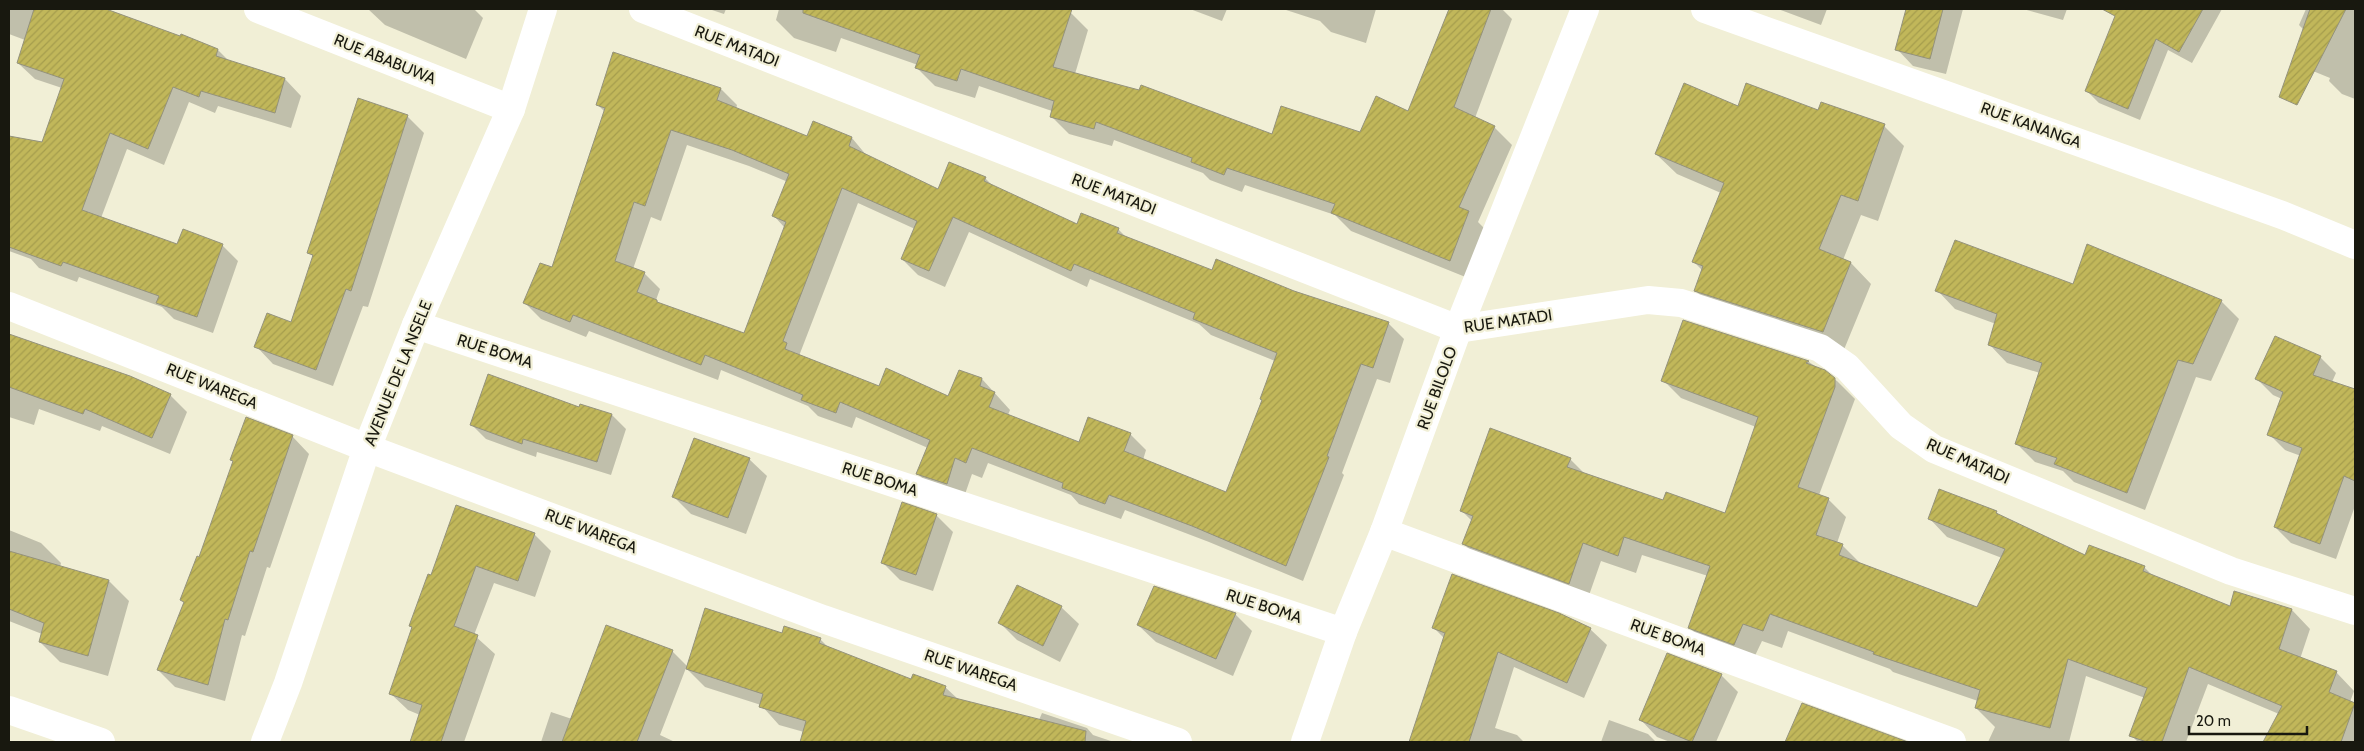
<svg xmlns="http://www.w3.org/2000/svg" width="2364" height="751" viewBox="0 0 2364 751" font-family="Cabin,sans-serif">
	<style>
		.shadow { fill: #0003; fill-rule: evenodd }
		.building { fill: url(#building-hatch); stroke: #94927c; fill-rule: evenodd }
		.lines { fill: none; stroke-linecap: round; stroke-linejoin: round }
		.street { stroke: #fff; stroke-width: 28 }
		.labels { text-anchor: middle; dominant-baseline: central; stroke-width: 4.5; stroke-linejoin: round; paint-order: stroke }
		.street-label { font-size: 16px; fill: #18180f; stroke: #f1efd6 }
	</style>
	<defs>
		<pattern id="building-hatch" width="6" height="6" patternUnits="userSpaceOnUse" patternTransform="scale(1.25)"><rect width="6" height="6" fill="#c1b75a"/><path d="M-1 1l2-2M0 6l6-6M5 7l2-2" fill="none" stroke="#a59d4d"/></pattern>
	</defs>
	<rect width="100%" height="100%" fill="#f1efd6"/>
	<g class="shadow">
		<polygon points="9,9 102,9 181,38 182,36 218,50 229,61 285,79 301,96 291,128 218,106 215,113 189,102 164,165 127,149 101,218 178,246 222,245 238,261 213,333 174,319 162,307 79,277 77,282 39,268 31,259 9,251 9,137 42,144 62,88 35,79 18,63 25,40 9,34"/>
		<polygon points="368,9 474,9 483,18 466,59 385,25"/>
		<polygon points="709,9 726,9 724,14"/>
		<polygon points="779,9 919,9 933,14 935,9 1060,9 1070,12 1088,30 1075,74 1273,136 1361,133 1408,112 1449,9 1502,9 1512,19 1475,118 1494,127 1512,145 1478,222 1487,231 1468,278 1351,231 1335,215 1245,185 1242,192 1210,180 1203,173 1114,140 1112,146 1069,134 1051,116 1052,111 979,86 975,98 935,86 917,68 918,65 841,38 836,52 794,38 776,20"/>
		<polygon points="1190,9 1227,9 1222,21"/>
		<polygon points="1283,9 1376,9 1366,43 1331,32 1320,21"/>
		<polygon points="1778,9 1827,9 1821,25"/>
		<polygon points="1908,9 1963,9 1946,74 1913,66 1897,49"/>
		<polygon points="2023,9 2067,9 2063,20"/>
		<polygon points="2119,9 2222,9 2192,63 2168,50 2140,120 2099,103 2087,91"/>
		<polygon points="2306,9 2355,9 2355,99 2342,94 2329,81 2330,78 2308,69 2304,30 2299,25"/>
		<path d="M614,53L721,89L737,105L736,109L808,138L814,123L852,138L867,156L938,190L985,178L994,187L1078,225L1118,229L1127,238L1212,272L1294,292L1388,323L1404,339L1390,383L1377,379L1342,473L1344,475L1303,581L1209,542L1125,510L1121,519L1079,504L1071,495L988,463L982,478L972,474L963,500L934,490L918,474L928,448L856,417L852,428L818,416L808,406L721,370L718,380L589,331L586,337L541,319L525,303L552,269L605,112L598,105ZM687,145L749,166L788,182L774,216L785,228L744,334L660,304L656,300L660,289L644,273L633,269L651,217L661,221ZM858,203L915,229L902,259L918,275L945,287L969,232L1087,287L1090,279L1199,324L1211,335L1275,361L1263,400L1227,493L1143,460L1146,450L1130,434L1079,443L1008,415L1010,410L982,379L960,371L949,398L879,387L799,356Z"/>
		<polygon points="1739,108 1819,111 1884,126 1904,146 1878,221 1861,215 1843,260 1851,263 1871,284 1843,352 1716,311 1696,291 1703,271 1693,261 1721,193 1677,174 1656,154"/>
		<polygon points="407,116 424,133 368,307 363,306 333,386 273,364 256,346 292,324 314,257 309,253"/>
		<polygon points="2074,286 2221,301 2239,319 2211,381 2196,377 2145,510 2074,482 2063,471 2035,462 2017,444 2040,373 2007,363 1989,344 1996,324 1955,309 1937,290"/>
		<polygon points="1684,322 1809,362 1837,381 1855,399 1819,495 1828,499 1846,517 1837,543 1842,545 1860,563 1978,608 2002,558 1947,537 1929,518 1996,512 2001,517 2085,556 2144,567 2153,576 2231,608 2292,610 2310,629 2300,659 2336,672 2354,691 2350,702 2355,704 2355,742 2265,742 2279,714 2208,684 2186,742 2138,742 2131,735 2145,698 2086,676 2069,742 1988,742 1995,727 1976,708 1978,701 1893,672 1890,669 1788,631 1782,648 1762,641 1752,662 1707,645 1689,627 1708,576 1642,555 1636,573 1601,561 1587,601 1482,562 1464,544 1472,521 1462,511 1570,459 1585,474 1664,502 1726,514 1756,427 1681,398 1663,380"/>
		<polygon points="9,335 170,395 187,412 170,454 102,426 100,431 39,409 34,425 9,417"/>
		<polygon points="2320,357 2336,373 2332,382 2355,390 2355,506 2336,559 2291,543 2275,527 2301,456 2285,450 2269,434 2282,399 2273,395 2257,379"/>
		<polygon points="580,409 612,415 626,429 611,475 537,452 536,457 486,439 472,425"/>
		<polygon points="292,436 309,454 270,568 267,567 245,636 242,635 225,701 175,687 158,670 185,603 234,463 232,460"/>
		<polygon points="749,459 767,476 746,534 691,514 674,497"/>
		<polygon points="936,515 953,532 933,591 900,580 883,563"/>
		<polygon points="9,530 41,543 61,563 60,567 109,581 129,601 108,676 60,662 40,642 42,634 9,621"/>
		<polygon points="534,534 551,551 535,597 494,583 474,635 495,654 464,742 411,742 420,715 408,710 390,693 413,629 410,626 432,577"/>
		<polygon points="1061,607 1079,624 1060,662 1017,640 1000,623"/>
		<polygon points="1235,614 1252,631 1233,676 1156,642 1138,625"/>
		<polygon points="1434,628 1590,629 1607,645 1584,698 1514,667 1495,728 1517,735 1524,742 1410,742 1444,638"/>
		<polygon points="783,635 820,639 830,649 912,680 945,687 959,700 1039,720 1042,713 1087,728 1093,735 1114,742 950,742 885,719 868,719 861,742 801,742 804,732 779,725 761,705 705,687 686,668 660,735 675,742 541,742 551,712 572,719 672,651 688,667"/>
		<polygon points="1721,675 1738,692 1716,742 1670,742 1657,737 1640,719"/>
		<polygon points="1802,705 1902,741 1903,742 1787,742"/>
		<polygon points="1609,720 1648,734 1656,742 1601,742"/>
	</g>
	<g class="building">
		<polygon points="34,9 106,9 180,36 181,34 218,49 216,56 285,78 275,113 201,91 199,97 173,87 148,149 110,133 82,210 177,244 183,229 223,244 197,317 156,303 159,296 63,262 61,266 9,247 9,136 42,142 64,79 17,63"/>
		<polygon points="803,9 1072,9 1053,67 1139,90 1141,85 1272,134 1281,106 1360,132 1376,96 1408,111 1449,9 1491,9 1454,107 1495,126 1459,207 1469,211 1450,261 1331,213 1335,204 1227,168 1224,175 1191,162 1192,158 1096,122 1094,129 1050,117 1054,101 961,69 957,81 915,68 920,55 803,13"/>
		<polygon points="1906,9 1943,9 1930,59 1895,50"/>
		<polygon points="2102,9 2203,9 2179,52 2156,39 2128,109 2085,91 2115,16"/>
		<polygon points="2310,9 2346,9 2297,105 2279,97"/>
		<path d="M613,52L721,88L717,100L807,136L813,121L852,137L849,146L938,189L949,162L986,177L984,181L1077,224L1081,213L1119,228L1117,233L1212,270L1216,259L1294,291L1389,322L1373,368L1361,364L1327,456L1329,457L1286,566L1192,526L1109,495L1105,504L1062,488L1063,483L972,448L966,463L955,458L947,484L916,474L930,440L840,402L836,413L801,400L803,395L705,355L701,365L573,315L570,322L523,303L540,263L552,267L605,108L596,105ZM671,130L732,150L789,174L772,216L786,222L744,333L657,302V300L637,292L645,272L615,261L634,202L645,206ZM842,188L917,221L901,259L929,271L953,217L1071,271L1074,264L1195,313L1193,319L1277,353L1260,399L1262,400L1226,492L1124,451L1131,433L1088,417L1079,442L989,407L995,392L980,386L982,378L959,370L948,396L886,368L879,386L785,349L787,343L783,341Z"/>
		<polygon points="1684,83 1738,106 1746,83 1818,110 1821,102 1885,124 1858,201 1841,195 1819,249 1851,262 1823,332 1694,291 1703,266 1692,262 1724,183 1655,154"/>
		<polygon points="358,98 408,115 351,291 346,289 316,370 254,347 267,313 291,322 313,255 307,253"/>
		<polygon points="1955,240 2073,284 2087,244 2222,300 2193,364 2178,360 2127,493 2054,464 2057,458 2015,444 2042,363 1988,345 1997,314 1935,291"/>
		<polygon points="1683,320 1809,361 1806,363 1825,370 1835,378 1835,387 1798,487 1829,498 1816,535 1843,544 1839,555 1977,607 2005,549 1928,519 1939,489 1997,511 1996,513 2085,555 2089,545 2145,566 2143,571 2230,606 2234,591 2292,609 2279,649 2337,671 2329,692 2355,703 2341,742 2263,742 2282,706 2189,667 2162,742 2147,742 2129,736 2147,688 2068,659 2050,728 1975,708 1980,690 1873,654 1874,652 1770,614 1763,631 1743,624 1734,645 1688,628 1710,566 1624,537 1618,556 1583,543 1569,584 1462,544 1473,516 1460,511 1490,428 1571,458 1567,467 1663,500 1666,492 1725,513 1758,417 1661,381"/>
		<polygon points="9,334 130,376 171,394 152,438 85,409 83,414 9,387"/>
		<polygon points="2275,336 2321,356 2313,375 2355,389 2355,481 2344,476 2320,544 2274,527 2302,448 2267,435 2283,392 2255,379"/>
		<polygon points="488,374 579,407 580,404 612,414 597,462 523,439 522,444 470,425"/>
		<polygon points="246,417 293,435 253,552 250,551 228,620 225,619 208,685 157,670 184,602 180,600 197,556 199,557 233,461 230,460"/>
		<polygon points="694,438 750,458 728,518 672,497"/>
		<polygon points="902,502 937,514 916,575 881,563"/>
		<polygon points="456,505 535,533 518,581 476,566 454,626 478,635 441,742 410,742 422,705 389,694 412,627 409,626 428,574 431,575"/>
		<polygon points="9,551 109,580 88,656 39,642 44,623 9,609"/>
		<polygon points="1452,574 1559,613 1591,628 1567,683 1498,652 1469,742 1409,742 1445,633 1432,628"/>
		<polygon points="1017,585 1062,606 1043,646 998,623"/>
		<polygon points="1154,586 1236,613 1216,659 1137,625"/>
		<polygon points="705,608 782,633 784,626 821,638 819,643 911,679 913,674 946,686 943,695 1086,731 1085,742 800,742 806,721 759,707 763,694 686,669"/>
		<polygon points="606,625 673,650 637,742 562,742"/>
		<polygon points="1667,653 1722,674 1692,742 1639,720"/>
		<polygon points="1802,703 1908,742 1785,742"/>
	</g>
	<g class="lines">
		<g class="street">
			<polyline points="258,9 511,109"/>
			<polyline points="643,9 1458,329 1648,300 1681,303 1820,348 1847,367 1901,426 1934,449 2231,571 2355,611"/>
			<polyline points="1705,9 2282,215 2355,245"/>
			<polyline points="9,306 367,448 823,619 1178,742"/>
			<polyline points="416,325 1343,632"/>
			<polyline points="1384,532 1952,742"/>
			<polyline points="9,710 101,742"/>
			<polyline points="265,742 288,683 367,448 416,325 511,109 543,9"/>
			<polyline points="1305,742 1343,632 1384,532 1458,329 1585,9"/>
		</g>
	</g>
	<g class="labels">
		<g class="street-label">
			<text transform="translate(737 46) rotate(21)">RUE MATADI</text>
			<text transform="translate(385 59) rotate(22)">RUE ABABUWA</text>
			<text transform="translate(2031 125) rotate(20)">RUE KANANGA</text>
			<text transform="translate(1114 194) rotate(21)">RUE MATADI</text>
			<text transform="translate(1508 321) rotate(-8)">RUE MATADI</text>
			<text transform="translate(495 351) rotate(18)">RUE BOMA</text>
			<text transform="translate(398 373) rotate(-68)">AVENUE DE LA NSELE</text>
			<text transform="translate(212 386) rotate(22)">RUE WAREGA</text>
			<text transform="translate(1437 388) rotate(-70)">RUE BILOLO</text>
			<text transform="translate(1968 461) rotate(24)">RUE MATADI</text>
			<text transform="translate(880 479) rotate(18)">RUE BOMA</text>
			<text transform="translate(591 531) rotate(21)">RUE WAREGA</text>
			<text transform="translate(1264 606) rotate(18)">RUE BOMA</text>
			<text transform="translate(1668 637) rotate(20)">RUE BOMA</text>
			<text transform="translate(971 670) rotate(19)">RUE WAREGA</text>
		</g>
	</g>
	<rect width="2364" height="751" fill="none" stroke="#18180f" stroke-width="20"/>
	<path d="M2189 726v8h118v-8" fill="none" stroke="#18180f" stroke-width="2.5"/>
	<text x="2196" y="726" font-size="15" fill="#18180f" stroke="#f1efd6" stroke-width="4" paint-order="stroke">20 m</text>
</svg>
